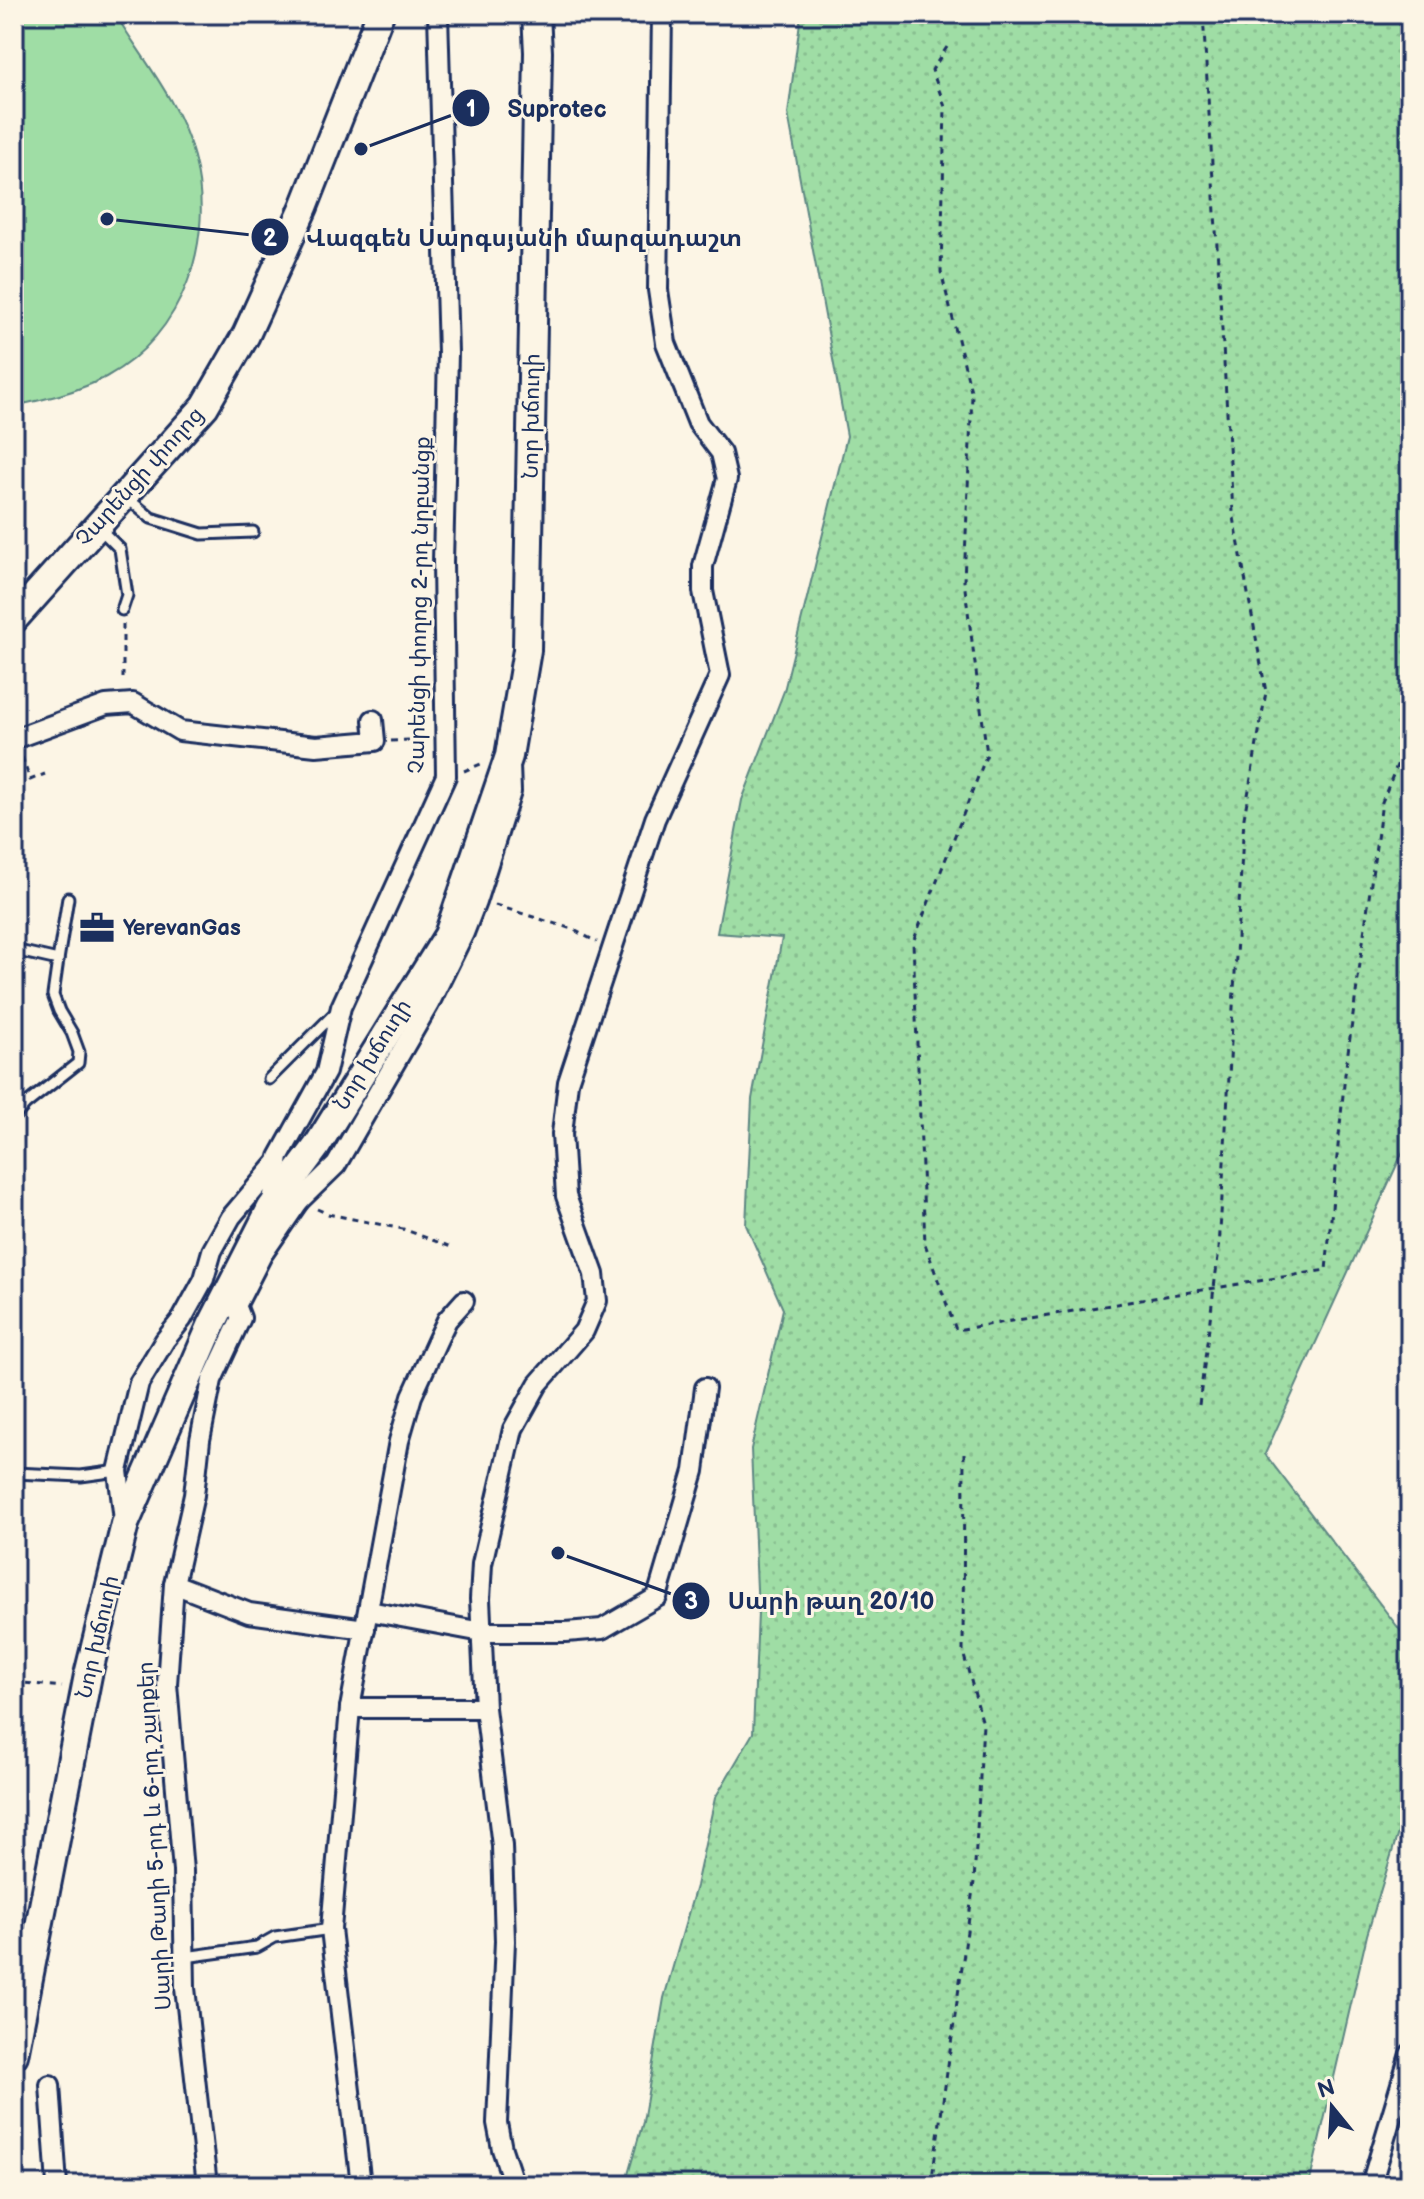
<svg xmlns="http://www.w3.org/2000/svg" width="1424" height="2199" viewBox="0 0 1424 2199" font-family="'Balsamiq Sans','Noto Sans Armenian',sans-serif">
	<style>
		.grass { fill: url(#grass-dots); stroke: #5d8682; stroke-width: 2 }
		.pitch { fill: #9fdda5; stroke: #5d8682; stroke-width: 2 }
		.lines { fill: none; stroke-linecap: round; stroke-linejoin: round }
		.service-casing { stroke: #1b2f5e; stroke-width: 15 }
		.minor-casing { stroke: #1b2f5e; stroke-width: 24 }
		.secondary-casing { stroke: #1b2f5e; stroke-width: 32 }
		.path { stroke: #1b2f5e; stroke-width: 3; stroke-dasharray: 6 6; stroke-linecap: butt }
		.service { stroke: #fcf5e5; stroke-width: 9 }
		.minor { stroke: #fcf5e5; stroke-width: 18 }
		.secondary { stroke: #fcf5e5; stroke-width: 26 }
		.labels { text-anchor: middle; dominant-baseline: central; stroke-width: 6; stroke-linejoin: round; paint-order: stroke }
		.street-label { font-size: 22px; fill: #1b2f5e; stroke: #fcf5e5 }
		.poi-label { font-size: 22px; font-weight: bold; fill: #1b2f5e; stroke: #fcf5e5; text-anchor: start }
		.leader { fill: none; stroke: #1b2f5e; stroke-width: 3 }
		.callout-dot { fill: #1b2f5e; stroke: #fcf5e5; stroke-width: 3 }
		.mark-label { font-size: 24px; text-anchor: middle; font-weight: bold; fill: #fff }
		.callout-label { font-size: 24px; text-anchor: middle; font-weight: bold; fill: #1b2f5e; stroke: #fcf5e5; stroke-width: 6; stroke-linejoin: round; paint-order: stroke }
	</style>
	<defs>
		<pattern id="grass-dots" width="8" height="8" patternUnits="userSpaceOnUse" patternTransform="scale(2)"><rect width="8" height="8" fill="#9fdda5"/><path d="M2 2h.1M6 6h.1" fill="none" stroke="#88be90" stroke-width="1.8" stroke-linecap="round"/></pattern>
	</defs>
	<rect width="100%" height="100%" fill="#fcf5e5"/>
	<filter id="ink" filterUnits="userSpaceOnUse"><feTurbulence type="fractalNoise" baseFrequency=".0125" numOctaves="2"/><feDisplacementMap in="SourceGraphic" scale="16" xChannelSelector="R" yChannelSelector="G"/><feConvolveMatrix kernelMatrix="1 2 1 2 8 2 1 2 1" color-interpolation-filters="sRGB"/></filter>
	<g filter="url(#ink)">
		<polygon class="grass" points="801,14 1410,14 1410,1136 1265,1454 1410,1643 1410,1793 1367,1935 1309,2185 625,2185 643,2122 664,1998 696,1886 715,1798 753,1733 758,1613 751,1449 783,1309 746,1225 752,1099 782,938 717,933 742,800 784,691 847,436 788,114"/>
		<path class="pitch" d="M14,14H115C143,59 181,105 194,157C216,239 184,335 106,377C77,392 46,399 14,406Z"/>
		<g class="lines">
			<g class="service-casing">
				<g id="service">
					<polyline points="126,497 151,518 202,534 253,532"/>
					<polyline points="99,528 120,549 127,595 122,610"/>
					<polyline points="14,950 58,960 53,995 59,1011 72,1033 79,1052 78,1063 26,1104 14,1117"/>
					<polyline points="58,960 68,898"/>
					<polyline points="269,1079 339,1009"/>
					<polyline points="14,1473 81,1476 118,1471"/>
					<polyline points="185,1957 257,1947 275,1937 331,1929"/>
				</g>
			</g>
			<g class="minor-casing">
				<g id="minor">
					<polyline points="438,14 448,353 443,562 446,776 341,1007 326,1072 279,1157 271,1208 299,1201 336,1165 429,1004 464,933 476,902 511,792 510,765"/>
					<polyline points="14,739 106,705 133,703 180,731 316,746 375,741 373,720"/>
					<polyline points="237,1304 262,1255 299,1201"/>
					<polyline points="124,1520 118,1471 139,1383 165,1340 182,1319 204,1279 212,1251 231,1217 276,1164"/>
					<polyline points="174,1584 249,1613 365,1629"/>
					<polyline points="369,1611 482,1632 566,1632 602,1629 657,1597 694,1471 705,1388"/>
					<polyline points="350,1708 485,1708"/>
					<polyline points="50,2085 57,2185"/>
					<polyline points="207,2185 185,1988 183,1871 167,1684 174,1584 194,1495 200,1440 212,1380 241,1318 230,1290"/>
					<polyline points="361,2185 331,1929 350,1708 399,1441 412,1396 437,1341 447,1320 464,1301"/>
					<polyline points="514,2185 502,2149 497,2123 505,1941 502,1846 485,1708 480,1599 482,1564 513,1429 538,1384 584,1331 597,1301 594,1274 566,1196 562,1134 568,1082 655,819 720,675 703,591 703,566 727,479 721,453 698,423 666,343 658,290 662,14"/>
					<polyline points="1371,2185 1410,2054"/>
				</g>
			</g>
			<g class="secondary-casing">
				<g id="secondary">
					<polyline points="14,619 205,406 246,335 304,207 380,14"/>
					<polyline points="14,2055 88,1675 125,1524 211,1326 271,1208 317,1146 448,935 509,756 527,650 538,52 536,14"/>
				</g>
			</g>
			<g class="path">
				<polyline points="947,47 932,70 945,107 941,272 972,395 964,581 987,754 913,942 925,1244 956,1330 1326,1270 1345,1074 1382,802 1410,733"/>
				<polyline points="123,624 123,684"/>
				<polyline points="391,741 427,739"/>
				<polyline points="22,757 30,780 45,774"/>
				<polyline points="464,771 483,763"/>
				<polyline points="495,905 572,929 597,942"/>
				<polyline points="317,1209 328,1214 403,1229 451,1247"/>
				<polyline points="1199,1405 1219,1249 1244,818 1266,692 1233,512 1203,14"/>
				<polyline points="14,1682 62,1687"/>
				<polyline points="931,2185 974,1882 983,1724 963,1652 964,1451"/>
			</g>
			<use href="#service" class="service"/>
			<use href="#minor" class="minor"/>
			<use href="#secondary" class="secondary"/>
		</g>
	</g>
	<defs>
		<g id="office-bare" transform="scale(2.76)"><path d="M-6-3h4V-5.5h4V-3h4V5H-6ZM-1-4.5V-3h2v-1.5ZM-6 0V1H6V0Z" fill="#1b2f5e" stroke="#fcf5e5" stroke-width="2.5" paint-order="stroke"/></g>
	</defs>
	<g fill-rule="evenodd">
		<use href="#office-bare" x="97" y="928"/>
	</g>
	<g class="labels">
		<g class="street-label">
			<text transform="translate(532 416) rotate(-89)">Նոր խճուղի</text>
			<text transform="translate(140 477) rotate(-48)">Չարենցի փողոց</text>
			<text transform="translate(420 605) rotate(-89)">Չարենցի փողոց 2-րդ նրբանցք</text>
			<text transform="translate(373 1055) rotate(-58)">Նոր խճուղի</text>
			<text transform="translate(98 1637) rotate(-77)">Նոր խճուղի</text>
			<text transform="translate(155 1836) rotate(-93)">Սարի Թաղի 5-րդ և 6-րդ շարքեր</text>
		</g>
		<g class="poi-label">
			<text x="123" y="928">YerevanGas</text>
		</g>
	</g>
	<path class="leader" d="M361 149L471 108M107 219L270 237M558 1553L691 1601"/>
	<g class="callout-dot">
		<circle cx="361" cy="149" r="8"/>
		<circle cx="107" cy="219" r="8"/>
		<circle cx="558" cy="1553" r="8"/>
		<circle cx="471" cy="108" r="20"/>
		<circle cx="270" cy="237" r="20"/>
		<circle cx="691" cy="1601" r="20"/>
	</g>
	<g class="mark-label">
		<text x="471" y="117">1</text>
		<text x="270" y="246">2</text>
		<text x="691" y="1609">3</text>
	</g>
	<g class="callout-label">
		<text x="557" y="117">Suprotec</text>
		<text x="524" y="246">Վազգեն Սարգսյանի մարզադաշտ</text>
		<text x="831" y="1609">Սարի թաղ 20/10</text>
	</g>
	<rect width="1424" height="2199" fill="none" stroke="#fcf5e5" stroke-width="48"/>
	<rect x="24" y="24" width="1376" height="2151" fill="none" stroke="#1b2f5e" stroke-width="3" filter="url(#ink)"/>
	<g transform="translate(1332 2107) rotate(342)" stroke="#fcf5e5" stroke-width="6" paint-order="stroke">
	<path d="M0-6L14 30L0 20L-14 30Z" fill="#1b2f5e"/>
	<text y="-12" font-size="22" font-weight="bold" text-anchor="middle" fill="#1b2f5e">N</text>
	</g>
</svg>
